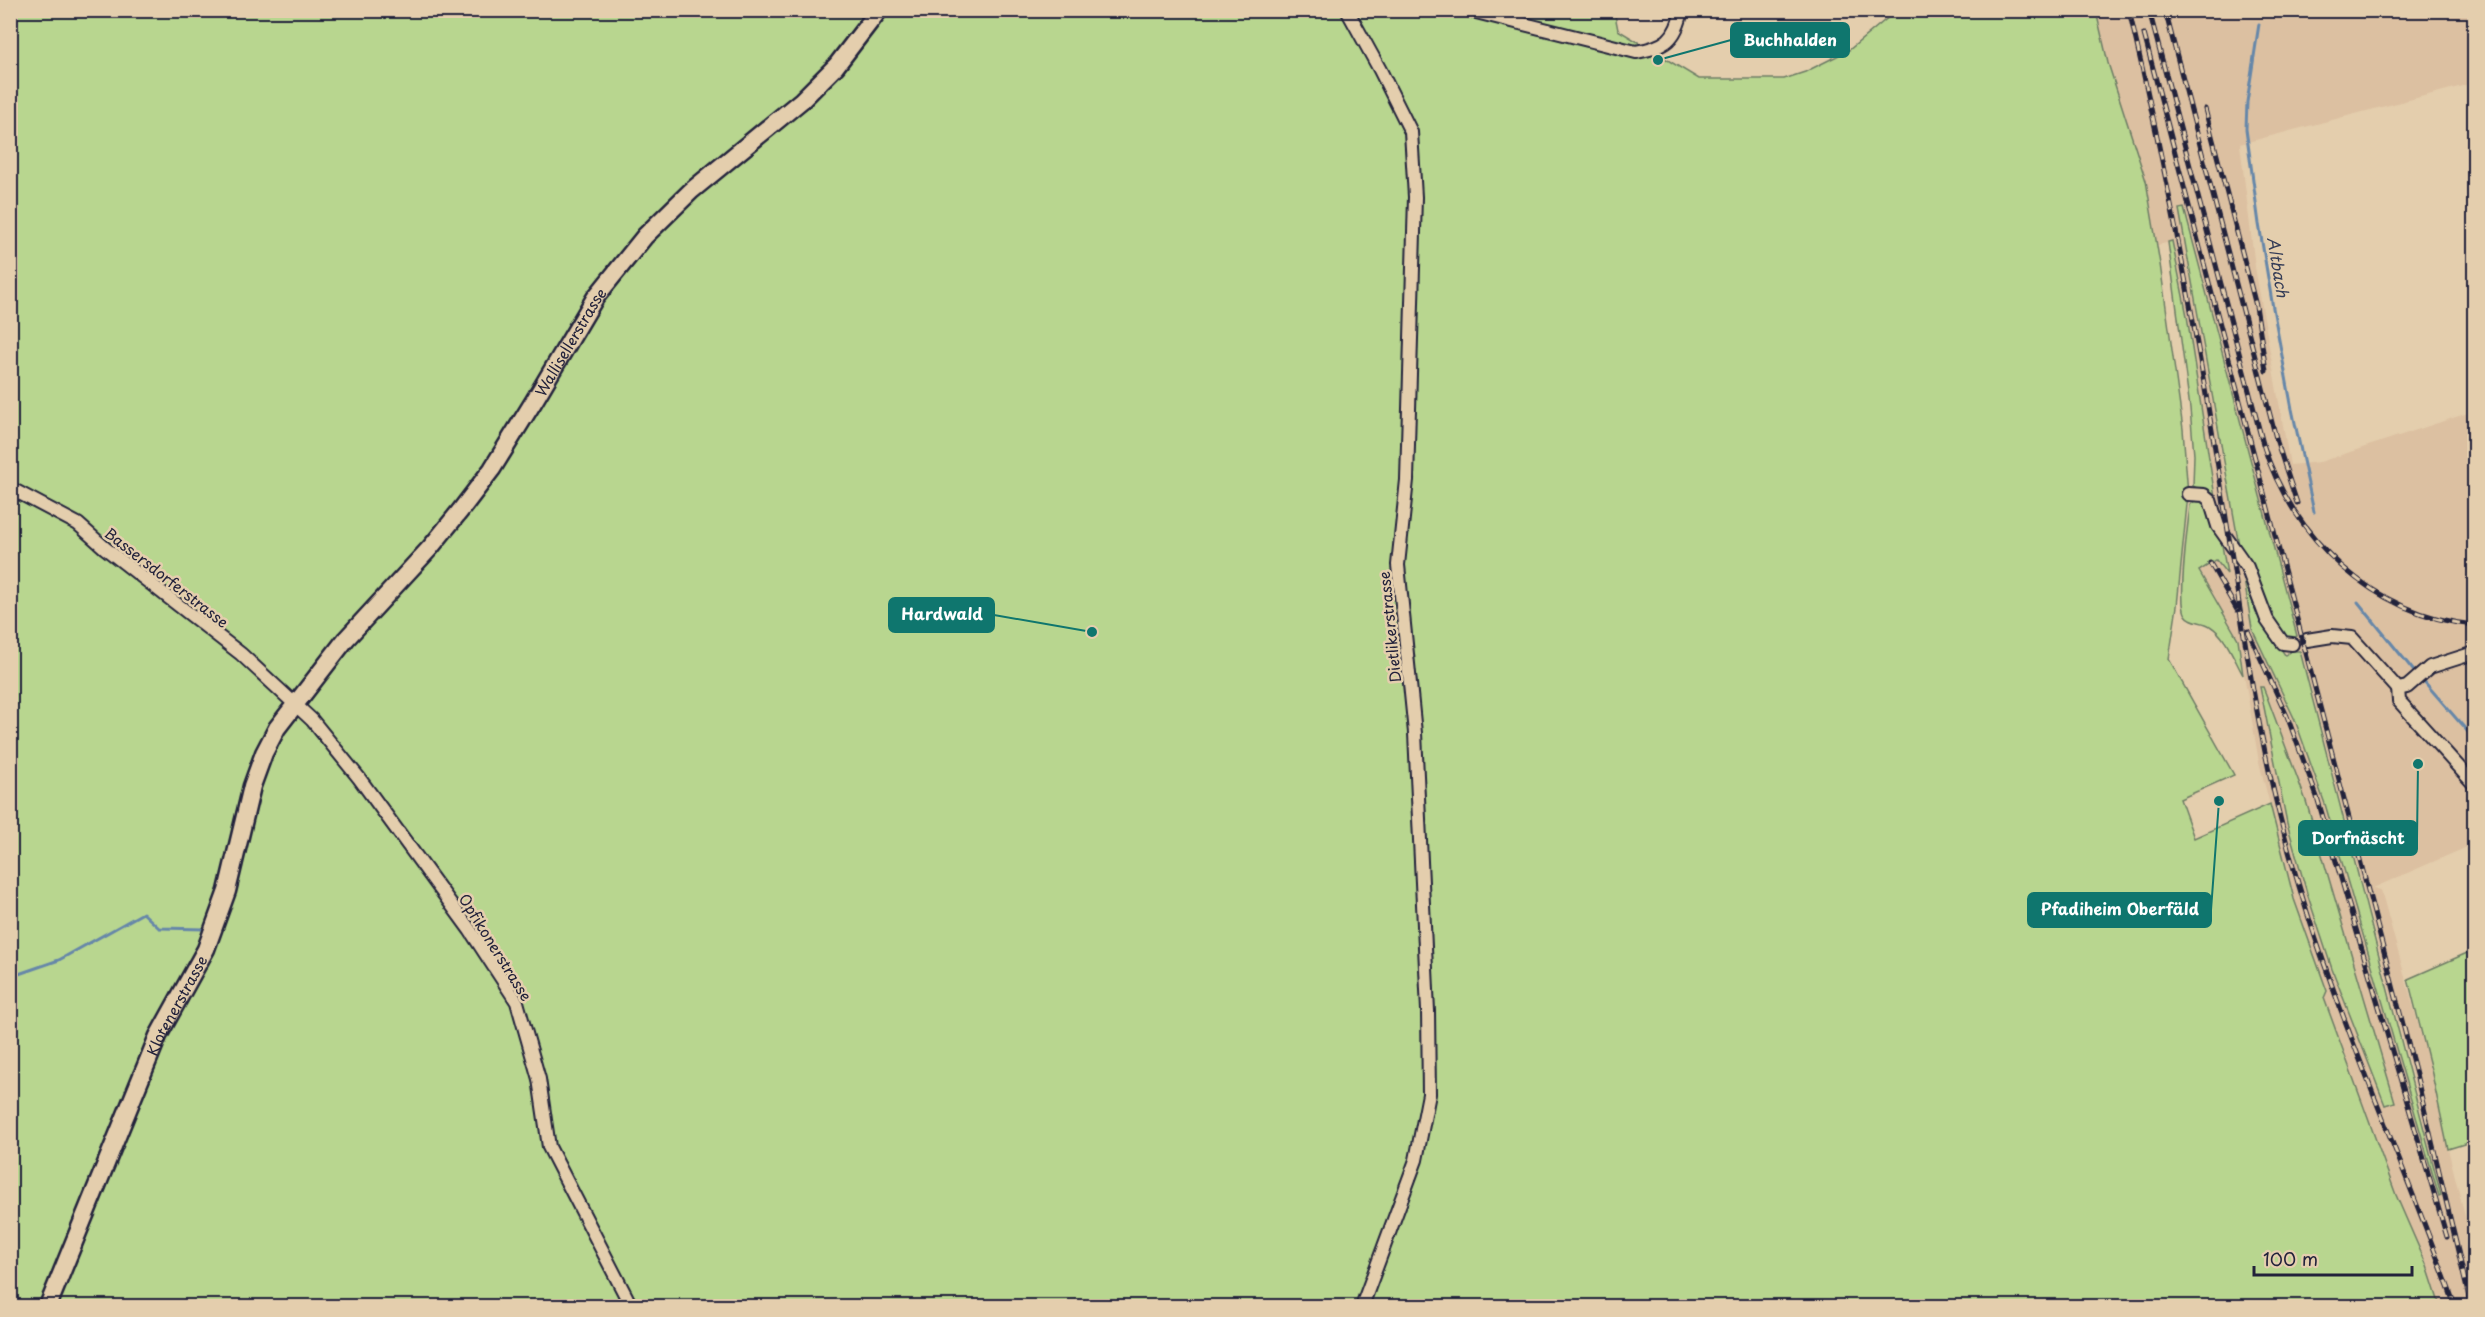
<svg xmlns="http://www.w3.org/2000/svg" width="2485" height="1317" viewBox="0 0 2485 1317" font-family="'Playpen Sans',sans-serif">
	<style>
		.built { fill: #dcc0a1; fill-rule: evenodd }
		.green { fill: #b8d68f; stroke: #6d7c65; stroke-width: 1.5 }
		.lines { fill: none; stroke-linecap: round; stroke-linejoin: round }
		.stream { stroke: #6687a9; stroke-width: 3 }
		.minor-casing { stroke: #22223b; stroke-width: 16 }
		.tertiary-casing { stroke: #22223b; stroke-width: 21 }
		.minor { stroke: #e4cead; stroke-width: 12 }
		.tertiary { stroke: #e4cead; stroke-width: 16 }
		.rail-casing { stroke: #22223b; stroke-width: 5 }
		.rail { stroke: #e4cead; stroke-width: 3; stroke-dasharray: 9; stroke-linecap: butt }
		.labels { text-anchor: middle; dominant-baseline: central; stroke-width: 5; stroke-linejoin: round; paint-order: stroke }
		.street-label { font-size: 15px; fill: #22223b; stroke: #e4cead }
		.water-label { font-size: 16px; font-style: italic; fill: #333b56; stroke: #e4cead }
		.leader { fill: none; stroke: #0f766e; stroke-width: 2 }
		.callout-dot { fill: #0f766e; stroke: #e4cead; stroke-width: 2 }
		.callout { fill: #0f766e; stroke: #0f766e; stroke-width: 2 }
		.callout-label { font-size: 16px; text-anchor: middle; font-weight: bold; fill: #fff }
	</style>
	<rect width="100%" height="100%" fill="#e4cead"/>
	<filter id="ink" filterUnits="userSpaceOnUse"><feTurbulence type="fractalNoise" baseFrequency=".0167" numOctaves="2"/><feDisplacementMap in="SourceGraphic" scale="12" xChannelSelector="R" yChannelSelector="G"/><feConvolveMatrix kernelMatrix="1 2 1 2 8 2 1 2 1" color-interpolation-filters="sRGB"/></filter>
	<g filter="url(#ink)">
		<path class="built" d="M2096,11H2474V83L2240,144L2255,267L2290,465L2320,462L2474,411V844L2373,888L2381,890L2432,1074L2448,1149L2474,1252V1306H2440L2427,1266L2396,1195L2324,998L2327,991L2294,899L2259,762L2238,639L2217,606L2215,597L2199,571L2216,560L2227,572L2205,426L2172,242L2157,245L2146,181L2108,63ZM2179,210L2197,256L2206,288L2297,635L2290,638L2292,644L2294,653L2300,651L2305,667L2419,1102L2440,1196L2325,804L2295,720L2252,629L2229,484L2226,483ZM2263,687L2306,801L2395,1102L2384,1105L2325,948L2287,823L2263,701L2261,688Z"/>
		<g class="green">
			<polygon points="1614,10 1618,30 1699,79 1784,79 1805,72 1849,50 1896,11 2096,11 2108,63 2146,181 2160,264 2183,429 2188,494 2177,606 2169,659 2234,775 2180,799 2194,838 2270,804 2294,899 2327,991 2324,998 2396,1195 2427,1266 2440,1306 11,1306 10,11"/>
			<polygon points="2184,208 2297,636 2287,640 2272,624 2240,551 2179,209"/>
			<polygon points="2172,241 2187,316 2215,497 2193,486 2194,455 2190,408 2168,242"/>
			<path d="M2197,499H2201L2206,504L2210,520L2221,539L2227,574L2216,560L2199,571L2238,639L2243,675C2234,659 2226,636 2210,626C2203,621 2191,623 2186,615C2177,604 2188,524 2190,505Z"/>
			<polygon points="2242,567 2263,622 2285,655 2291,651 2300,651 2441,1195 2439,1196 2325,804 2295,720 2252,629"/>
			<polygon points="2260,687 2263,687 2267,697 2306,801 2395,1102 2385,1105 2332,969 2307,893 2287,823"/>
			<polygon points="2474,950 2474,1141 2448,1149 2432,1074 2408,979"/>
		</g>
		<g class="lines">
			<g class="stream">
				<polyline points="2259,24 2247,102 2246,129 2259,224 2273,308 2292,409 2314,512"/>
				<polyline points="2358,602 2417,675"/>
				<polyline points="2422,679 2474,739"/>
				<polyline points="10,977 59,960 143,913 159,928 205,929"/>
			</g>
			<g class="minor-casing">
				<g id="minor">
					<polyline points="1347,10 1380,70 1411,132 1415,197 1407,480 1398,565 1415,733 1428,1011 1429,1094 1416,1160 1362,1306"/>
					<path d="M1468,10L1636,52C1665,47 1676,40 1682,10"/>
					<polyline points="10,488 78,524 105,548 241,654 312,720 359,778 470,930 517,1002 539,1079 549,1147 631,1306"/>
					<polyline points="2188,494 2204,495 2210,500 2218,526 2247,567 2267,620 2283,643 2292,644"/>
					<polyline points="2307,640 2332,636 2352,638 2398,689"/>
					<polyline points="2398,689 2399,701 2474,784"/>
					<polyline points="2398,689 2407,687 2430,667 2474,653"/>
				</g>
			</g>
			<g class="tertiary-casing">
				<g id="tertiary">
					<path id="s1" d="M48,1306L158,1036L206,949L227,891L252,786L264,753L277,728L346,639L430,548L460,511L492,469L534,401L595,298L645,236L691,191L802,100L836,66L879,10"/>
				</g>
			</g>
			<use href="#minor" class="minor"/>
			<use href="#tertiary" class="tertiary"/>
			<g class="rail-casing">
				<g id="rail">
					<path d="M2129,10C2165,164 2194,318 2219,473C2238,591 2252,710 2282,825C2324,991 2398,1146 2455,1306"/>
					<path d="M2149,10L2263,444C2292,538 2374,616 2474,625"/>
					<polyline points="2165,10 2277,442 2297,503"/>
					<polyline points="2144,34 2416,1074 2471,1306"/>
					<polyline points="2205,109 2256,306 2266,371"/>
					<polyline points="2210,563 2237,610"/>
					<polyline points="2248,631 2287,716 2317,797 2447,1237"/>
				</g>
			</g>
			<use href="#rail" class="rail"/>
		</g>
	</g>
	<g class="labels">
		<g class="street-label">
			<text stroke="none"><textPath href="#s1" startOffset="1110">Wallisellerstrasse</textPath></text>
			<text transform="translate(167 577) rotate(38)">Bassersdorferstrasse</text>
			<text transform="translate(1389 627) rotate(-96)">Dietlikerstrasse</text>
			<text transform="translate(496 947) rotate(58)">Opfikonerstrasse</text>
			<text stroke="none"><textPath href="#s1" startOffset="327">Klotenerstrasse</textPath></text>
		</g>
		<g class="water-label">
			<text transform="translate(2279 267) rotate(81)">Altbach</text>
		</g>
	</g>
	<path class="leader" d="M1658 60L1731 40M1092 632L994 615M2418 764L2417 838M2219 801L2211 910"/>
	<g class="callout-dot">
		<circle cx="1658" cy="60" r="6"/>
		<circle cx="1092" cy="632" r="6"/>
		<circle cx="2418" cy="764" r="6"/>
		<circle cx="2219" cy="801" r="6"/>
	</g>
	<g class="callout">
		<rect x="1731" y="23" width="118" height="34" rx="6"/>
		<rect x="889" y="598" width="105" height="34" rx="6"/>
		<rect x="2299" y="821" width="118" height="34" rx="6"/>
		<rect x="2028" y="893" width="183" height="34" rx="6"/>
	</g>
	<g class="callout-label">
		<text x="1790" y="46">Buchhalden</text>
		<text x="942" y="620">Hardwald</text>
		<text x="2358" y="844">Dorfnäscht</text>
		<text x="2120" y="915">Pfadiheim Oberfäld</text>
	</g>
	<rect width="2485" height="1317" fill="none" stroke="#e4cead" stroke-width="36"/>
	<rect x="18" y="18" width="2449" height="1281" fill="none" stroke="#22223b" stroke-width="2" filter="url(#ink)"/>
	<path d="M2254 1266v9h158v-9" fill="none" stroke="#22223b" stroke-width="3"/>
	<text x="2263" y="1266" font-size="18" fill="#22223b" stroke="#e4cead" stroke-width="4.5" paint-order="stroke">100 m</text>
</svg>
